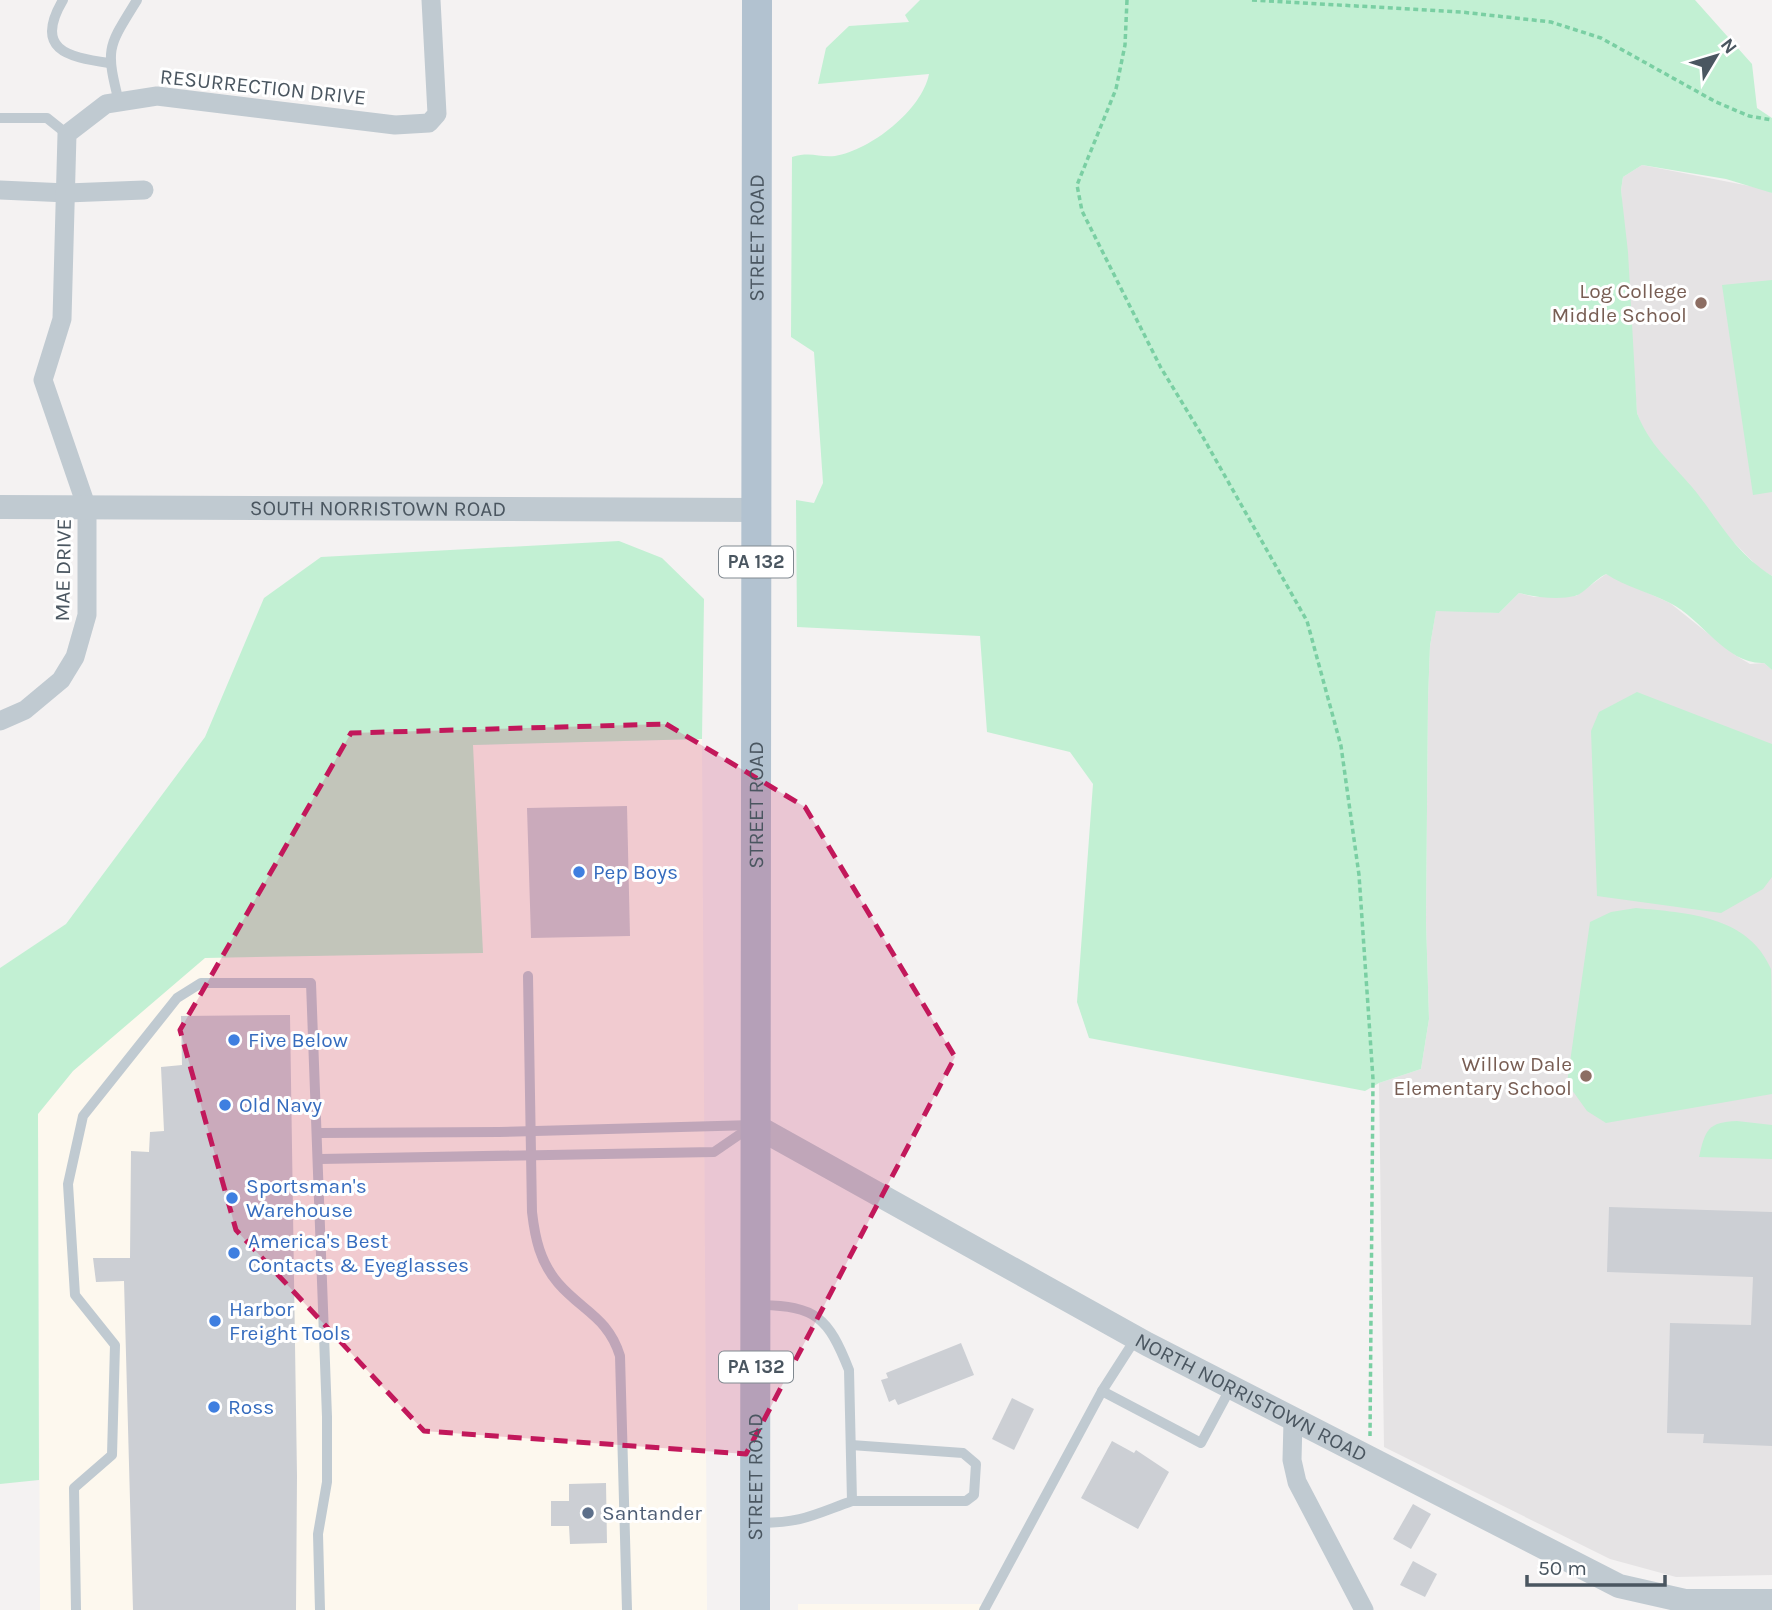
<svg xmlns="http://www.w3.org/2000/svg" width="1772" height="1610" viewBox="0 0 1772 1610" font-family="Karla,sans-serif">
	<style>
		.commercial { fill: #fdf8ee }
		.education { fill: #e5e3e4 }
		.green { fill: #c2f0d3 }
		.building { fill: #cccfd4 }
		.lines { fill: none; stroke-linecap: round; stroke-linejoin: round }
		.path { stroke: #7acfa3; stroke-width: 3.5; stroke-dasharray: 5 3.5; stroke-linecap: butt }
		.service { stroke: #c0cad1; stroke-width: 10 }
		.minor { stroke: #c0cad1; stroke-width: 19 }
		.tertiary { stroke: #c0cad1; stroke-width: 24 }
		.primary { stroke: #b2c2d0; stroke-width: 30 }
		.marked { fill: #c2185b; fill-opacity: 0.2; stroke: #c2185b; stroke-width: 5; stroke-dasharray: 14 9; stroke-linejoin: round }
		.education-dot { fill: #8d6e63; stroke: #fff; stroke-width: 2.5 }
		.shop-dot { fill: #3f7fe0; stroke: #fff; stroke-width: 2.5 }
		.service-dot { fill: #5c6f8a; stroke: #fff; stroke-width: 2.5 }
		.labels { text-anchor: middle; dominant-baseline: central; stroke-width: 6; stroke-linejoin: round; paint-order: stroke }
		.shield { fill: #fff; stroke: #808990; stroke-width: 2 }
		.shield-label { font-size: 19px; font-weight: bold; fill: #4a5660 }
		.street-label { font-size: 21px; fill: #4a5660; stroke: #fff }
		.education-label { font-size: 21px; fill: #785e54; stroke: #fff; text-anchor: end }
		.shop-label { font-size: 21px; fill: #366cbe; stroke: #fff; text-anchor: start }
		.service-label { font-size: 21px; fill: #4e5e75; stroke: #fff; text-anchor: start }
	</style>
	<rect width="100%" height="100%" fill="#f4f2f2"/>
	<g class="commercial">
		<polygon points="702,739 707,1610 40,1610 38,1114 73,1071 204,953 473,745"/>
		<polygon points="798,1604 983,1604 989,1610 798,1610"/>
	</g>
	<g class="education">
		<polygon points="1642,165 1765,189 1772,193 1772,576 1759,568 1718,526 1692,488 1662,457 1643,429 1637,413 1621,190 1623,177"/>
		<polygon points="1606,574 1670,603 1735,655 1750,664 1764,663 1772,670 1772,1575 1676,1577 1610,1559 1384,1447 1379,1083 1421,1069 1429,1019 1426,921 1428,699 1430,646 1436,610 1499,613 1519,593 1534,597 1576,596"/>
	</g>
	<g class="green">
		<path d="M920,0H1695L1752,64L1757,108L1772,118V193L1726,179L1642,165L1623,177L1621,190L1628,252L1637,413C1649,445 1671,462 1692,487C1720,521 1733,551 1772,576V670L1764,663C1727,665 1702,619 1670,603C1649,592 1626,587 1606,574C1595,579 1585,593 1575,596C1558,600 1535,597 1519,593L1499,613L1436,611L1430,646L1428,699L1426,921L1429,1019L1421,1069L1379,1083L1365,1091L1089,1038L1077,1002L1093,784L1070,752L987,732L980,636L797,627L796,500L814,503L823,483L814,352L791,337L792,157C812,151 819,158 835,156C871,150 922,110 929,74L818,84L826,48L849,26L909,22L905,15Z"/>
		<polygon points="1772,280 1772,492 1753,495 1722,285"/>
		<polygon points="619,541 662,558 704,599 702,739 473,745 483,953 205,958 73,1071 38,1114 39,1480 0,1484 0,968 66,924 205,737 264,598 321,557"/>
		<polygon points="1637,692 1772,744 1772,877 1763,889 1721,913 1597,896 1591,731 1599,712"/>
		<path d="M1636,908C1686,913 1748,915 1771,969C1772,983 1772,1073 1772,1094L1606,1123L1587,1111L1567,1083L1590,922L1611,912Z"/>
		<path d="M1737,1121L1772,1125V1159L1699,1157C1705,1130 1708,1122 1737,1121Z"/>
	</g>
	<g class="building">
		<polygon points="627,806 630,936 531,938 527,808"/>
		<polygon points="290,1015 297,1476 296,1610 133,1610 124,1281 96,1282 93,1258 130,1258 131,1151 149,1152 150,1132 164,1131 161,1067 182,1065 181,1016"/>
		<polygon points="1609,1207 1772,1212 1772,1446 1703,1443 1704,1434 1667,1433 1670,1323 1751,1325 1753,1277 1607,1272"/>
		<polygon points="961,1343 974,1375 898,1405 895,1399 889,1402 881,1380 888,1378 886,1373"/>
		<polygon points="1012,1398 1034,1409 1014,1450 992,1439"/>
		<polygon points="1112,1441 1134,1453 1136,1450 1169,1472 1138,1529 1081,1498"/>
		<polygon points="606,1483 607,1543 570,1544 569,1526 551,1526 551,1501 569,1501 569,1484"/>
		<polygon points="1413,1504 1431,1514 1411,1549 1393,1539"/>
		<polygon points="1413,1561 1437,1574 1425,1597 1400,1585"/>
	</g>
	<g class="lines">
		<g class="path">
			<polyline points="1127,0 1125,45 1116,89 1077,185 1082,211 1161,368 1200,432 1307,621 1341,746 1359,875 1373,1079 1370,1436"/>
			<polyline points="1252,0 1461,12 1551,22 1601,38 1716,102 1749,116 1772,120"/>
		</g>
		<g class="service">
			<path d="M63,0C34,49 66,57 109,63"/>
			<path d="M119,102C105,47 108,47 137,0"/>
			<polyline points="0,118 47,118 67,134"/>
			<path d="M528,976L532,1212C535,1238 540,1262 558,1283C582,1311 608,1317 620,1356L627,1610"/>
			<polyline points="318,1133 499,1132 754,1125"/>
			<polyline points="320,1159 714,1152 749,1128"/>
			<polyline points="1102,1391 1201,1443 1230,1389"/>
			<polyline points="851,1445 963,1453 976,1464 974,1495 966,1501 852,1501"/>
			<path d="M758,1523C802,1523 813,1515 852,1501L849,1370C828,1317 816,1306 760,1305"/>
			<polyline points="76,1610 74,1488 112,1455 115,1345 75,1295 68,1184 83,1116 177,998 201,983 311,983 327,1417 327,1482 318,1534 320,1610"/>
			<polyline points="984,1610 1102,1391 1136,1338"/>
		</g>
		<g class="minor">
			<polyline points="0,190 67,193 144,190"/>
			<polyline points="0,721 25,710 61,680 75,657 87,615 87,508 43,380 62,319 67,134 106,104 157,96 395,125 429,123 437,114 431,0"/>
			<polyline points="1293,1421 1292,1460 1297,1482 1364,1610"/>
		</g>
		<g class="tertiary">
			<path id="s1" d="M0,507L757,510"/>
			<path id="s2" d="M754,1125L1147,1344L1619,1586L1685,1601H1772"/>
		</g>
		<path class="primary" id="s3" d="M755,1610L757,0"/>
	</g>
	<path class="marked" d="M666,724L805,807L955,1057L746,1454L424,1431L236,1230L180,1030L351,733Z"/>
	<g class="education-dot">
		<circle cx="1701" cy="303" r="7"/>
		<circle cx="1586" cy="1076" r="7"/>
	</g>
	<g class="shop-dot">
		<circle cx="579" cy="872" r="7"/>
		<circle cx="234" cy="1040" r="7"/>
		<circle cx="225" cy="1105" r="7"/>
		<circle cx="232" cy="1198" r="7"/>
		<circle cx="234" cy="1253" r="7"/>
		<circle cx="215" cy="1321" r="7"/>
		<circle cx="214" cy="1407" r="7"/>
	</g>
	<circle class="service-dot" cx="588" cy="1513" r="7"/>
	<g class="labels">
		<g class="shield">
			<rect x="719" y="546.5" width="74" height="31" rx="5"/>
			<rect x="719" y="1351.5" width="74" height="31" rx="5"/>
		</g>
		<g class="shield-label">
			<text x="756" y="562">PA 132</text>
			<text x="756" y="1367">PA 132</text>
		</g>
		<g class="street-label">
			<text transform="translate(263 87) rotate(6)">RESURRECTION DRIVE</text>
			<text stroke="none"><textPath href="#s3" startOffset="1372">STREET ROAD</textPath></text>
			<text stroke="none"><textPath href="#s1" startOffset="378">SOUTH NORRISTOWN ROAD</textPath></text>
			<text transform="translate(63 570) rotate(-89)">MAE DRIVE</text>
			<text stroke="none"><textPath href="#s3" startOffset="805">STREET ROAD</textPath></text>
			<text stroke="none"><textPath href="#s2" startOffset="567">NORTH NORRISTOWN ROAD</textPath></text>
			<text stroke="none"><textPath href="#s3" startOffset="133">STREET ROAD</textPath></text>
		</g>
		<g class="education-label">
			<text x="1687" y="291">Log College<tspan x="1687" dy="24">Middle School</tspan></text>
			<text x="1572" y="1064">Willow Dale<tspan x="1572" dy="24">Elementary School</tspan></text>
		</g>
		<g class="shop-label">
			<text x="593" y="872">Pep Boys</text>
			<text x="248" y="1040">Five Below</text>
			<text x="239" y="1105">Old Navy</text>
			<text x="246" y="1186">Sportsman's<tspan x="246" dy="24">Warehouse</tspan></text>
			<text x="248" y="1241">America's Best<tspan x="248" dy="24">Contacts &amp; Eyeglasses</tspan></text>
			<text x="229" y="1309">Harbor<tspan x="229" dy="24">Freight Tools</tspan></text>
			<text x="228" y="1407">Ross</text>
		</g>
		<g class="service-label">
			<text x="602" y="1513">Santander</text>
		</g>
	</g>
	<g transform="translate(1716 56) rotate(52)" stroke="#ffffff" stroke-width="5" paint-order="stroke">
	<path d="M0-5L12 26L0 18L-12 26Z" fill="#4a5660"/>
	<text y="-10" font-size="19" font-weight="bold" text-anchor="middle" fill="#4a5660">N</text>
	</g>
	<path d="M1527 1575v10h138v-10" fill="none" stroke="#4a5660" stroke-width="3.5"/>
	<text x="1538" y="1575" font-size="21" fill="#4a5660" stroke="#ffffff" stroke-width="5" paint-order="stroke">50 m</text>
</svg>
